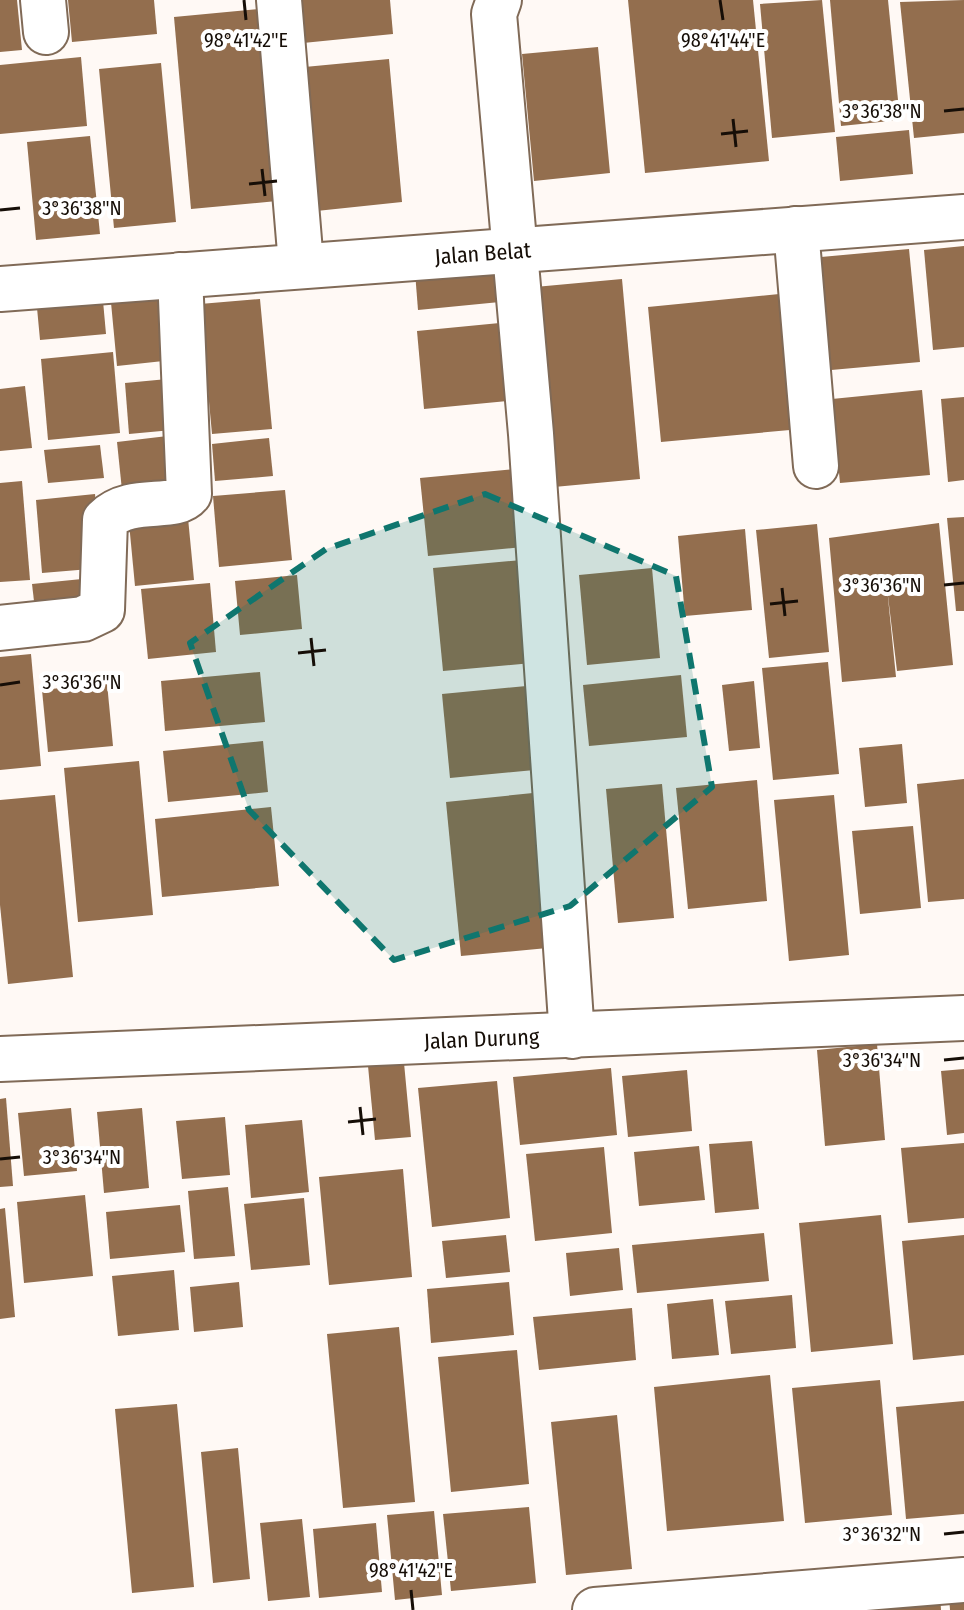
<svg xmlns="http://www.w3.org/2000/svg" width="964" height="1610" viewBox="0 0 964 1610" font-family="'Fira Sans Condensed',sans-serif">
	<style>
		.building { fill: #936e4e }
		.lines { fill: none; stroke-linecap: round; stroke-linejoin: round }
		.minor-casing { stroke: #806a57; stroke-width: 48 }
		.minor { stroke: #fff; stroke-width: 44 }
		.marked { fill: #0f766e; fill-opacity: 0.2; stroke: #0f766e; stroke-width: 6; stroke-dasharray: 16 10; stroke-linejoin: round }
		.ticks { fill: none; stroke: #160e07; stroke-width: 3 }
		.labels { text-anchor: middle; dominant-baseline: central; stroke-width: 8; stroke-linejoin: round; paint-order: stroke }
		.street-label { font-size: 22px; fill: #160e07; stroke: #fff }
		.ticks-label { font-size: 20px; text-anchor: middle; fill: #160e07; stroke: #fff; stroke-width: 8; stroke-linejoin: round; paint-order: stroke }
	</style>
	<rect width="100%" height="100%" fill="#fff9f5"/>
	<g class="building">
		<polygon points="0,0 17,0 22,50 0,52"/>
		<polygon points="68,0 154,0 157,34 72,42"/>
		<polygon points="289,0 390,0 393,34 293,44"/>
		<polygon points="628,0 753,0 769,161 645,173"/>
		<polygon points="822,0 835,132 772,138 760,4"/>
		<polygon points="830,0 888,0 900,120 841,126"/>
		<polygon points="964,0 964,133 914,138 900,2"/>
		<polygon points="259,9 277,201 191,209 174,17"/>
		<polygon points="598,47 610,173 534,181 522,54"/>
		<polygon points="81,57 87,126 0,134 0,65"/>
		<polygon points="389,59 402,202 307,212 294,68"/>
		<polygon points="161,63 176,222 114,228 99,69"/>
		<polygon points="909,130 913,174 840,181 836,137"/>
		<polygon points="90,136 100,234 36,240 27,142"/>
		<polygon points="964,246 964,347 933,350 924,250"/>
		<polygon points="909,249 920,362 820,371 810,258"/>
		<polygon points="507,263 511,301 418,310 415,272"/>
		<polygon points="622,279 640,479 554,487 535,287"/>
		<polygon points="175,286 182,359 117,366 110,292"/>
		<polygon points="102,290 106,334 40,340 36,297"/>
		<polygon points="789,293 801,429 661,442 648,307"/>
		<polygon points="260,299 272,429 212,434 200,304"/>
		<polygon points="510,322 518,400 424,409 417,331"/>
		<polygon points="113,352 120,433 48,440 41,359"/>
		<polygon points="178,378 183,429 129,434 125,383"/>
		<polygon points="25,386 32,448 0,451 0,389"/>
		<polygon points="922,390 930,475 840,483 832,399"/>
		<polygon points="964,397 964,480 948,482 941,399"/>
		<polygon points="176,435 182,494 123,500 117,442"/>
		<polygon points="269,438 273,476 215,481 212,444"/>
		<polygon points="100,445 104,478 48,483 44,450"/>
		<polygon points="526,468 533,546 428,556 420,478"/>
		<polygon points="22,481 30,580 0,582 0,483"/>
		<polygon points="285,490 292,560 219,567 213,496"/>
		<polygon points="95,494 102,568 42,573 36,500"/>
		<polygon points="964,517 964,611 956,611 947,518"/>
		<polygon points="188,518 194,580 135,586 129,523"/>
		<polygon points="939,523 953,665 897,671 887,588 896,677 842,682 829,538"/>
		<polygon points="817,524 829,652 769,658 756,530"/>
		<polygon points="745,529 752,610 685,616 678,536"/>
		<polygon points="522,560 532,663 443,671 433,568"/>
		<polygon points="652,568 660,658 587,665 579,575"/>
		<polygon points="297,575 302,629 240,635 235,581"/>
		<polygon points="92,578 95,611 36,618 32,584"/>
		<polygon points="210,583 216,652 148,659 141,589"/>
		<polygon points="31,654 41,766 0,770 0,657"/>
		<polygon points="828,662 839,774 773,780 762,668"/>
		<polygon points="260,672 265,722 165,731 161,681"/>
		<polygon points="681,675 687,737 589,746 583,685"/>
		<polygon points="754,681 760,748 729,751 722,685"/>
		<polygon points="107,683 113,746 48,752 42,690"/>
		<polygon points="537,685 545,769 450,778 442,694"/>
		<polygon points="263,741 268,792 168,802 163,751"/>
		<polygon points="902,744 907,803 865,807 859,748"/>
		<polygon points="139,761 153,915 78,922 64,768"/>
		<polygon points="964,779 964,899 928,902 917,784"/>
		<polygon points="757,780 767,901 688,909 676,788"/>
		<polygon points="662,784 674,918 618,923 606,789"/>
		<polygon points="543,792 558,947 461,956 446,802"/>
		<polygon points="55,795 73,977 8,984 0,905 0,800"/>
		<polygon points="834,795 849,955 789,961 774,800"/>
		<polygon points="271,807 279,886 162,897 155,819"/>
		<polygon points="913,826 921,908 860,914 852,831"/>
		<polygon points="877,1044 885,1140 825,1146 817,1050"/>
		<polygon points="404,1063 411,1137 375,1140 368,1066"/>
		<polygon points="611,1068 617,1135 520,1145 513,1077"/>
		<polygon points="964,1069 964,1133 947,1135 941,1071"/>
		<polygon points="687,1070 692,1131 628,1137 622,1076"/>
		<polygon points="497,1081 510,1218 432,1227 418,1088"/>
		<polygon points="6,1098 13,1186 0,1187 0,1099"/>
		<polygon points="71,1108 77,1171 24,1176 18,1113"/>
		<polygon points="142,1108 149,1188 104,1193 97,1112"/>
		<polygon points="225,1117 230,1175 182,1179 176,1121"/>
		<polygon points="302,1120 309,1192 251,1198 245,1125"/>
		<polygon points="752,1141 759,1209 715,1213 709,1144"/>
		<polygon points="964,1143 964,1218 908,1223 901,1148"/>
		<polygon points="699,1146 705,1200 639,1206 634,1152"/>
		<polygon points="604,1147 612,1233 535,1241 526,1154"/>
		<polygon points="403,1169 412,1277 329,1285 319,1177"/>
		<polygon points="228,1187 235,1256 194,1259 188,1191"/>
		<polygon points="85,1195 93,1276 24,1283 17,1202"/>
		<polygon points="304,1198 310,1265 251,1270 244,1204"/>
		<polygon points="180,1205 185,1252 110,1259 106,1212"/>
		<polygon points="5,1208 15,1317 0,1319 0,1209"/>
		<polygon points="881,1215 893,1344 811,1352 799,1223"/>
		<polygon points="764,1233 769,1281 637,1293 632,1245"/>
		<polygon points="506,1235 510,1272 446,1278 442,1241"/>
		<polygon points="964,1235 964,1355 913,1360 902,1241"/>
		<polygon points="619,1248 623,1290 570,1296 566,1253"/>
		<polygon points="174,1270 179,1330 118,1336 112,1276"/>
		<polygon points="239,1282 243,1327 194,1332 190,1287"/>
		<polygon points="509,1282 514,1335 431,1343 427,1289"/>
		<polygon points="792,1295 796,1348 731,1354 725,1301"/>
		<polygon points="713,1299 719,1355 672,1359 667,1304"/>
		<polygon points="632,1308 636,1360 539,1370 533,1317"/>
		<polygon points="399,1327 415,1502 343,1508 327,1334"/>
		<polygon points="517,1350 529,1484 451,1492 438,1357"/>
		<polygon points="770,1375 784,1521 667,1531 654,1387"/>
		<polygon points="880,1380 892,1515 805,1523 792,1388"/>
		<polygon points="964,1401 964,1514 906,1519 896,1407"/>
		<polygon points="177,1404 194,1587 132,1593 115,1409"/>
		<polygon points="617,1415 632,1569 566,1575 551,1422"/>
		<polygon points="238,1448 250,1579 213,1583 201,1452"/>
		<polygon points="529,1507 536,1583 451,1591 443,1514"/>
		<polygon points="434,1511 442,1595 395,1600 387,1515"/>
		<polygon points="302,1519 310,1597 268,1601 260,1523"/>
		<polygon points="376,1523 382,1592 319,1598 313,1529"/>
		<polygon points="940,1592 941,1610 886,1610 885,1597"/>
		<polygon points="964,1594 964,1610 950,1610 949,1596"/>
	</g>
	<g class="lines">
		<g class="minor-casing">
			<g id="minor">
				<polyline points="43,0 46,32"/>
				<polyline points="279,0 301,264"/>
				<polyline points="499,0 494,14 531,434 572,1036"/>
				<polyline points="796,229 816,466"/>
				<path id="s1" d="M0,289L964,217"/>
				<path d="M0,628L83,619L102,610L105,520C132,494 174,512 189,494L180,275"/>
				<path id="s2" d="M0,1059L964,1018"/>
				<polyline points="595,1610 964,1580"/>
			</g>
		</g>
		<use href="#minor" class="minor"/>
	</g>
	<path class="marked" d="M485,494L676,576L712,787L570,906L394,960L249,810L190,643L326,549Z"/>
	<path class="ticks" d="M244,0L246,20M720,0L723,20M944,111L964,109M733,119L736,147M721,134L748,131M262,169L265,196M249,184L277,181M0,210L20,208M944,585L964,583M782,588L785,616M770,604L798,601M311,638L314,666M298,653L326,650M0,685L20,682M944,1060L964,1058M360,1107L363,1135M348,1122L376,1119M0,1159L20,1157M944,1534L964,1532M411,1590L413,1610"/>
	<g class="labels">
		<g class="street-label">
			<text stroke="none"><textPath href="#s1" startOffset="484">Jalan Belat</textPath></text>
			<text stroke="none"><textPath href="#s2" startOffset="482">Jalan Durung</textPath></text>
		</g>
	</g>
	<g class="ticks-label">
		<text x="246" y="47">98°41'42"E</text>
		<text x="723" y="47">98°41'44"E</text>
		<text x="882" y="118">3°36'38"N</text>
		<text x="82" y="215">3°36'38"N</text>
		<text x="882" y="592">3°36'36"N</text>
		<text x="82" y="689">3°36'36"N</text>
		<text x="882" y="1067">3°36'34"N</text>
		<text x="82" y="1164">3°36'34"N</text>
		<text x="882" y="1541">3°36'32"N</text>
		<text x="411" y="1577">98°41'42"E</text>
	</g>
</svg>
